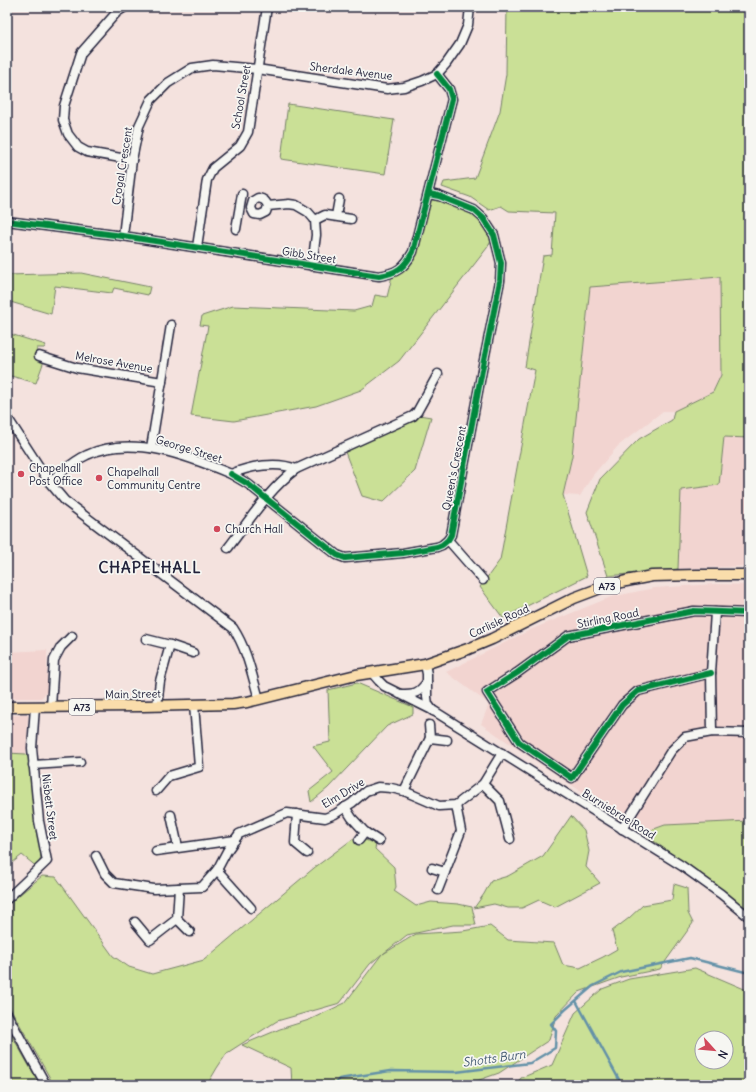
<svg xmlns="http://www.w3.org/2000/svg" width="756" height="1092" viewBox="0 0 756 1092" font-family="Delius,sans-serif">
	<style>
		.built { fill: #f2d4d0 }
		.green { fill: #cae096; stroke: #768168; fill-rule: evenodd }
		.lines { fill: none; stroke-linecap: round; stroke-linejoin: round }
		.stream { stroke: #6491a8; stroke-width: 2.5 }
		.minor-casing { stroke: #22223b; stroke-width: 11 }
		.major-casing { stroke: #22223b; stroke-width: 13 }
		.minor { stroke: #f6f6f2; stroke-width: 8 }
		.major { stroke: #faddab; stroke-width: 10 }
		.cycleway-casing { stroke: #f6f6f2; stroke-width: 8 }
		.cycleway { stroke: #00873e; stroke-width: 6 }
		.poi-dot { fill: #d1495b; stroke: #f6f6f2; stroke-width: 1.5 }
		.labels { text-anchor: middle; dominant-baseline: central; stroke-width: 3.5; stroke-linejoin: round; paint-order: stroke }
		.shield { fill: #f6f6f2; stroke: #626272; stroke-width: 1 }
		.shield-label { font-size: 10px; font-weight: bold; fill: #22223b }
		.street-label { font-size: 11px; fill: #22223b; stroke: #f6f6f2 }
		.poi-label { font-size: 11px; fill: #22223b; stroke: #f6f6f2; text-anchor: start }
		.water-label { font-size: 12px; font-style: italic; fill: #435a72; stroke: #f6f6f2 }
		.district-label { font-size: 15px; font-weight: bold; letter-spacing: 1px; fill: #22223b; stroke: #f6f6f2 }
	</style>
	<rect width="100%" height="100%" fill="#f4e2de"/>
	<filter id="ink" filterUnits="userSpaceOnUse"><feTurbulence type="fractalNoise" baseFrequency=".025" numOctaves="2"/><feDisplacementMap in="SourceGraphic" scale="8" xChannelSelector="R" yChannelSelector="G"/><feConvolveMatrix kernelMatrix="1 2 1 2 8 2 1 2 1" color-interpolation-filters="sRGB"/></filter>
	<g filter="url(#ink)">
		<g class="built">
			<polygon points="720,277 721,375 713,392 674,411 663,411 618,446 593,475 580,496 563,495 572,456 590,287"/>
			<polygon points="724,437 749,438 749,566 678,569 681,490 719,485"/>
			<polygon points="715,584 749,585 749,821 665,825 643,833 481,724 489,704 446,672 530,630 611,597 654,588"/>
			<polygon points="47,650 47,692 41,698 7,698 7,652"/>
			<polygon points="7,715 28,715 26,754 7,753"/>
		</g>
		<g class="green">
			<polygon points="507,7 749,7 749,438 724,437 719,485 681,490 678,569 608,576 587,512 600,479 639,439 672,420 674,411 713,392 721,375 720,277 590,287 572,456 563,495 587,576 503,618 480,587 500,560 535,370 525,367 543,256 552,255 555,213 509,211 501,206 489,210 470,197 442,187 444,182 475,178 500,111 506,74"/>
			<polygon points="288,104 394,120 385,174 281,159"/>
			<polygon points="430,196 474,212 493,238 487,248 399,361 361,390 316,406 234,421 191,416 208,326 200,325 202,316 233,306 354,311 372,306 375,295 387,297 391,281 391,276 404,267"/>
			<polygon points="81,273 150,287 148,295 114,288 112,293 55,286 51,314 7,301 7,275"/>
			<polygon points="7,333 46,345 44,348 37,348 36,358 44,361 36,383 11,376 7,379"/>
			<polygon points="419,415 431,417 415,471 383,502 362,496 345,452 410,422"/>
			<polygon points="357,683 413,707 413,714 387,726 328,788 311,802 309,791 333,772 313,746 330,742 328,690"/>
			<polygon points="7,753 26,754 29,759 41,858 37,867 22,855 7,867"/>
			<polygon points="571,816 584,830 589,851 586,867 600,883 555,907 539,900 522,908 508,908 494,904 474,908 484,894 491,881 508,876 543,856"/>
			<polygon points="749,821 749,911 643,833 665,825"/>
			<polygon points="354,838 359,843 365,840 376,844 375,849 394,867 396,887 394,891 416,906 431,902 458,904 472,907 476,925 453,925 407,935 383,954 416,934 463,931 490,926 508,940 554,943 563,965 580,968 603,957 617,949 612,931 629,918 643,905 672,900 674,884 687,888 688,913 693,923 660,969 621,977 579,992 556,1016 549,1040 499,1073 465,1085 292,1085 291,1068 242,1045 280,1029 309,1020 345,1003 382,954 370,964 340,1003 277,1021 227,1053 217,1068 207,1085 50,1085 50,1078 7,1002 7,976 12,901 42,876 56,877 113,956 129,967 152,974 204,960 314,868"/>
			<path d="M695,968L749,991V1085H515L521,1078L552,1065L575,1013L602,989L629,979ZM702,1038H726V1062H702Z"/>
			<polygon points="7,1027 40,1085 7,1085"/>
		</g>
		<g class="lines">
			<g class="stream">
				<polyline points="576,1001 622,1085"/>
				<polyline points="334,1085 339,1079 390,1071 456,1072 530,1063 555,1048 556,1031 551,1024 565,1010 593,986 621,972 690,958 749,973"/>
			</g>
			<g class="minor-casing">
				<g id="minor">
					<polyline points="125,7 117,12 81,53 64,106 63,120 68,134 78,147 87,152 132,160"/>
					<path d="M268,206C266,201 264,199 258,198L253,201L251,208L254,214L260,215L266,212L268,206L289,204L296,205L308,212L315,220L316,235L312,266"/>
					<polyline points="336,216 339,199"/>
					<polyline points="315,220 325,215 351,219"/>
					<path d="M7,221L123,236L379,276C397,273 404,268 413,252L452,99L449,89L437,74"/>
					<polyline points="236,229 242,194"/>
					<polyline points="123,236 132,160 139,126 151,100 168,83 192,68 213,65 257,69 387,89 404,87 422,81 437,74 446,64 460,44 468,25 470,7"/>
					<polyline points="197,247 207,180 213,168 240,146 248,132 267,7"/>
					<polyline points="39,356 77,368 162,382"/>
					<path d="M7,417L49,482L65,501L233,628C247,649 252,675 259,699"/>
					<polyline points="151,448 171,325"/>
					<polyline points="231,474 248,484 337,555 345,558 403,553 437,547 442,545 448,540 451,535 483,365 500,281 501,263 494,235 483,218 474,210 439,196 429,194"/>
					<path d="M49,482C61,473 73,461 87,455C132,434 188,456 231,474C250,466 277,461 296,469L413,416L417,412L438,374"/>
					<polyline points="448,540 483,580"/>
					<path d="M228,548C249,521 268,490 296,469"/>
					<polyline points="146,639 170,645"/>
					<polyline points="425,664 427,674 427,697 428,704 433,711"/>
					<polyline points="372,673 379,681 384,686 434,711 682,866 721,894 749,917"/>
					<polyline points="711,673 638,691 622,705 572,778 519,742 487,692 517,673 568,636 694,611 749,613"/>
					<path d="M400,694C415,694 418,694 427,682"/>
					<polyline points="157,706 160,681 170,645 193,653"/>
					<polyline points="51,707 54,660 61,647 72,636"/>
					<polyline points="429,725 430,738 447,740"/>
					<polyline points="712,732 711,673 715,612"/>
					<polyline points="33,765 80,762"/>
					<polyline points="483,784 500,801 510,839"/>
					<polyline points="156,791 169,776 199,767 194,705"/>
					<polyline points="404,791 430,738"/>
					<polyline points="345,807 352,818 365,832 379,841"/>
					<polyline points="297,814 295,843 307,853"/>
					<polyline points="171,815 178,847"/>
					<polyline points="622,829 671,751 685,737 712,732 749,733"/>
					<polyline points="359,840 365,832"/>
					<polyline points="156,851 235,840"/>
					<polyline points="96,856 105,874 114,883 154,889 202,887 217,870 227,851 239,834 287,813 325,818 335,814 352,803 366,791 378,787 391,788 404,791 439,806 456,805 483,784 502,753"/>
					<polyline points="432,868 445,872"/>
					<polyline points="217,870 251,908"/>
					<polyline points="438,890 461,831 456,805"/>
					<polyline points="7,899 47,861 39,821 32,748 35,707"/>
					<polyline points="177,919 190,932"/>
					<polyline points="135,922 150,940 177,919 179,888"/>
					<polyline points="7,1014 46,1085"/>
				</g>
			</g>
			<g class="major-casing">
				<polyline id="major" points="7,707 143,706 233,704 247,702 356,675 425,664 468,649 492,639 574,598 603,587 626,581 652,576 697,575 749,575"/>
			</g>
			<use href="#minor" class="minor"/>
			<use href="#major" class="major"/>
			<g class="cycleway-casing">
				<g id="cycleway">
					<path d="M7,221L123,236L379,276C397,273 404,268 413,252L452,99L449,89L437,74"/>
					<polyline points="231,474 248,484 337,555 345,558 403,553 437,547 442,545 448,540 451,535 483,365 500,281 501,263 494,235 483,218 474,210 439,196 429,194"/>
					<polyline points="711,673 638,691 622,705 572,778 519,742 487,692 517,673 568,636 694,611 749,613"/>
				</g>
			</g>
			<use href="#cycleway" class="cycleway"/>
		</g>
	</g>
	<g class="poi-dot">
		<circle cx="21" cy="474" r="4"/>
		<circle cx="99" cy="478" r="4"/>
		<circle cx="217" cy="529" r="4"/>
	</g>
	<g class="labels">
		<g class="shield">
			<rect x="594" y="578" width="26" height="16" rx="3"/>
			<rect x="69" y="699" width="26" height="16" rx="3"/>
		</g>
		<g class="shield-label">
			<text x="607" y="586">A73</text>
			<text x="82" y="707">A73</text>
		</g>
		<g class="street-label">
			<text transform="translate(351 71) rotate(7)">Sherdale Avenue</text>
			<text transform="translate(241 97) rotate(-80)">School Street</text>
			<text transform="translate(122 166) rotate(-81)">Crogal Crescent</text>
			<text transform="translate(309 255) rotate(9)">Gibb Street</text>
			<text transform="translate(114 362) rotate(10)">Melrose Avenue</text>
			<text transform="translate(189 449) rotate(17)">George Street</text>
			<text transform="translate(454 468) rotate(-79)">Queen's Crescent</text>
			<text transform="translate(608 618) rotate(-11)">Stirling Road</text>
			<text transform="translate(499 621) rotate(-25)">Carlisle Road</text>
			<text transform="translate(133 694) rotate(-1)">Main Street</text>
			<text transform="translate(343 793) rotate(-31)">Elm Drive</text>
			<text transform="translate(50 807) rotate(83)">Nisbett Street</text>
			<text transform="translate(619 814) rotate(32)">Burniebrae Road</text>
		</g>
		<g class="poi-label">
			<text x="29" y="468">Chapelhall<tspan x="29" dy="13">Post Office</tspan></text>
			<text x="107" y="472">Chapelhall<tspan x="107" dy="13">Community Centre</tspan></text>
			<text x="225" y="529">Church Hall</text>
		</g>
		<g class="water-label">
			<text transform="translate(494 1058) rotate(-8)">Shotts Burn</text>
		</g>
		<g class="district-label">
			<text x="150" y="567">CHAPELHALL</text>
		</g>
	</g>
	<rect width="756" height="1092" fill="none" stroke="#f6f6f2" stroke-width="24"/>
	<rect x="12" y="12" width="732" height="1068" fill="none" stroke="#22223b" stroke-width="1.5" filter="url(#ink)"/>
	<g transform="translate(714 1050) rotate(117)"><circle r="19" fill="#f6f6f2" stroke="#a1a1a9"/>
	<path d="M0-3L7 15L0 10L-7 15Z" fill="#d1495b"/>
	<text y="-6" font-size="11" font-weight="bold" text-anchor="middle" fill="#22223b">N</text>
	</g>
</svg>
